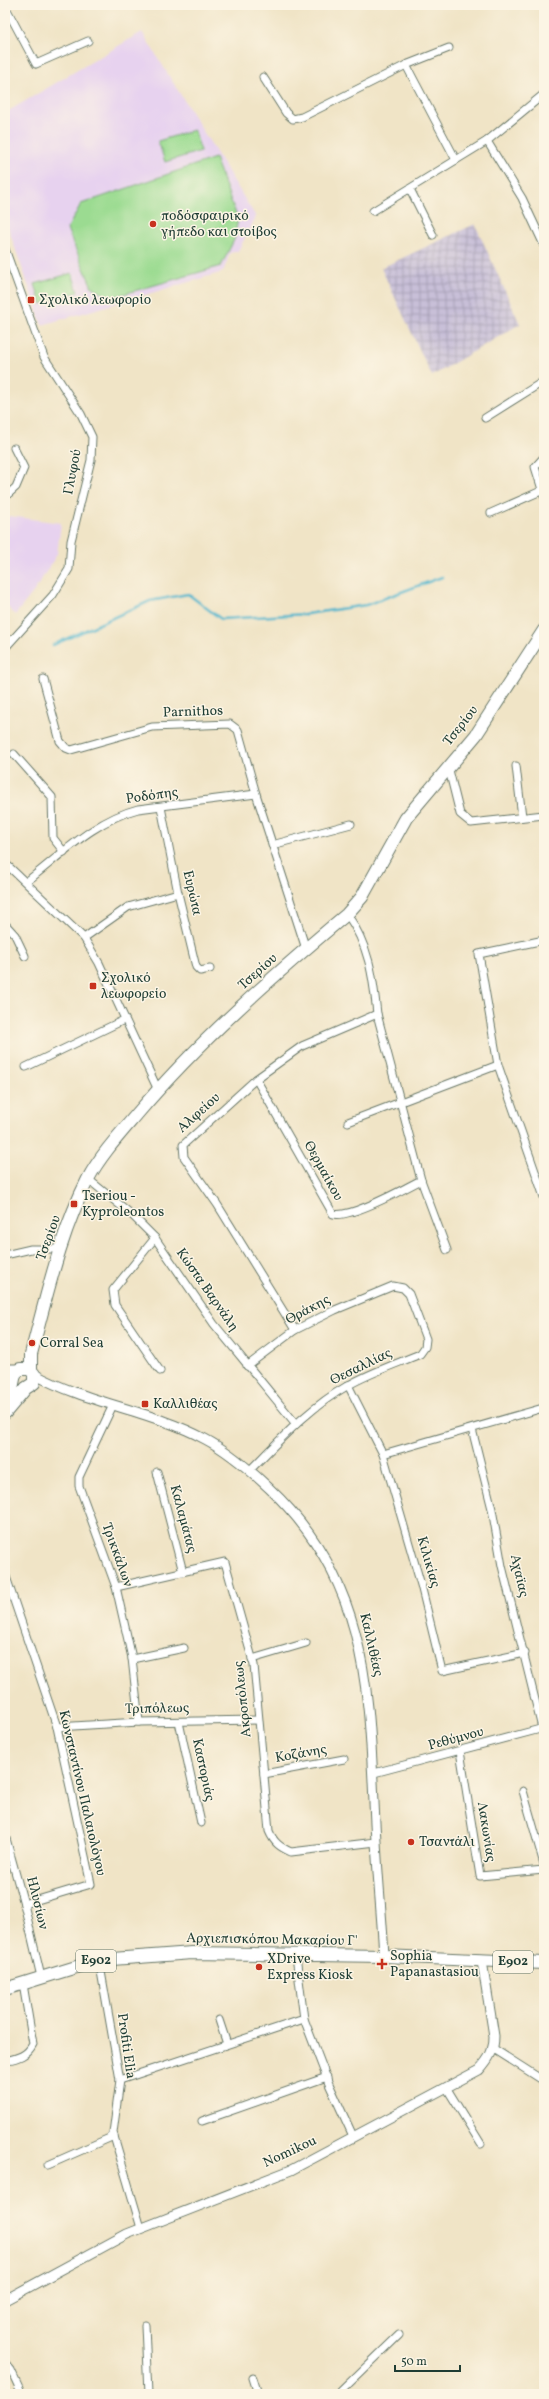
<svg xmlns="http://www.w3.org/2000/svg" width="549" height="2399" viewBox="0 0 549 2399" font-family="Vollkorn,serif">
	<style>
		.built { fill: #e7d2ef }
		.industrial { fill: url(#industrial-grid) }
		.green { fill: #9bdb91; stroke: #5d8c62 }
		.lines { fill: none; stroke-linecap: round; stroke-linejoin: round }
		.stream { stroke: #4fb6cd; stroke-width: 2.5 }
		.minor-casing { stroke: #687767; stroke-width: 9 }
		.tertiary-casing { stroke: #687767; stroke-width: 11 }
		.primary-casing { stroke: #687767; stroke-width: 14 }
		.minor { stroke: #fff; stroke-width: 7 }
		.tertiary { stroke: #fff; stroke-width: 9 }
		.primary { stroke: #fff; stroke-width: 12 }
		.poi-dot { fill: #c8321e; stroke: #fcf5e5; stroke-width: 1.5 }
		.labels { text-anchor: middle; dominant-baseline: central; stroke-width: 3; stroke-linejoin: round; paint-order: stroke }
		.shield { fill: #fcf5e5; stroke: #617469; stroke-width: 1 }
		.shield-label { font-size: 13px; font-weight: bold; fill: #1f3d34 }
		.poi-label { font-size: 14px; fill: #1f3d34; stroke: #fcf5e5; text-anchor: start }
		.street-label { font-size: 14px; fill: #1f3d34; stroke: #fcf5e5 }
	</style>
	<defs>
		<pattern id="industrial-grid" width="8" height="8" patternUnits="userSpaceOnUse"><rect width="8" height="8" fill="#c8bfd8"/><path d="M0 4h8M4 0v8" fill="none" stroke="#a29cb0"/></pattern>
	</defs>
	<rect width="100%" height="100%" fill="#fcf5e5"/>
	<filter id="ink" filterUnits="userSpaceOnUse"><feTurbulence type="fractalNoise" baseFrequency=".025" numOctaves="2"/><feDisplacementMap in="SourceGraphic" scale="8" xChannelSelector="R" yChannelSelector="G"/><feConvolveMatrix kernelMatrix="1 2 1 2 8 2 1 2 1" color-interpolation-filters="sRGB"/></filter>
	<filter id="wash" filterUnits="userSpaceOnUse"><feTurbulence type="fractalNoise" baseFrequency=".012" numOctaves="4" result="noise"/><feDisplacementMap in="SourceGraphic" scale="16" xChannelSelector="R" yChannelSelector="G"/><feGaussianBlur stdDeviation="0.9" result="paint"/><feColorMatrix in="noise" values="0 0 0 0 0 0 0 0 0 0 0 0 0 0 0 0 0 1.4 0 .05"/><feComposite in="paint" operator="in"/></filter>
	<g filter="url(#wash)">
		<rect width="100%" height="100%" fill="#f0e4c6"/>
		<g class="built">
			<polygon points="142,32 256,217 238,251 230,253 223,272 42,325 5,219 5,168 10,164 5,154 5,113"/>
			<polygon points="9,516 61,523 57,554 35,590 15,615 5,604 5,522"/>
		</g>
		<polygon class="industrial" points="475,224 520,324 432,376 381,268"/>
		<g class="green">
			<polygon points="194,130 201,151 165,162 158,141"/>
			<polygon points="215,158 238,219 234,240 221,266 110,298 92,287 67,229 81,204"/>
			<polygon points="72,273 78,292 41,304 35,284"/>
		</g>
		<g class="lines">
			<polyline class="stream" points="53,645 150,601 188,594 221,619 307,614 366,605 442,577"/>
		</g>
	</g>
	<g filter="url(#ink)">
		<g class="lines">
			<g class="minor-casing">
				<g id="minor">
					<polyline points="5,6 36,64 88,41"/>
					<polyline points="406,65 456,160"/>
					<polyline points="263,77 286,113 293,119 302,117 406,65 449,48"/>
					<polyline points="487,141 522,198 544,245"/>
					<polyline points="410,189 433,235"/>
					<polyline points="373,211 487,141 544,94"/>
					<polyline points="5,249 44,357 81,414 92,437 91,460 71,541 69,569 53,595 5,648"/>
					<polyline points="485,418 544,381"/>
					<polyline points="544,457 535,467 544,496"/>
					<polyline points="5,497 16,487 24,468 14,448"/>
					<polyline points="491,513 541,491"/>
					<polyline points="43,679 60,741 66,748 71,750 152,727 230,724 238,730 256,794 306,949"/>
					<polyline points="14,754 52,797 53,838 64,852"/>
					<polyline points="448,766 460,814 471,823 544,815"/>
					<polyline points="516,766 522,817"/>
					<polyline points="161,807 178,893 196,967 200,971 210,969"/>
					<polyline points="272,845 351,824"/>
					<polyline points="5,863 84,938 99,963 158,1090"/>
					<path d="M26,882C61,855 95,820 138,809L256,794"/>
					<path d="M347,914C369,946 373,975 377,1014L421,1180L447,1250"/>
					<polyline points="5,924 15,935 25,956"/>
					<polyline points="84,938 128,907 178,893"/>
					<polyline points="544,940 479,954 498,1065 544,1197"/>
					<polyline points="26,1067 124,1020"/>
					<path d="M256,1079L333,1214C350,1219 404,1189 421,1180"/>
					<polyline points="348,1122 498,1065"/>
					<polyline points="88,1179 131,1214 155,1238 214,1324 296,1424"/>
					<polyline points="155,1238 113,1290 115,1305 160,1371"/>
					<polyline points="5,1255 31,1249 59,1249"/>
					<polyline points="295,1330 217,1204 184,1157 183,1145 256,1079 302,1046 377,1014"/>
					<path d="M247,1366L295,1330L335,1310L393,1286L403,1288L409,1294L426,1339L425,1347L420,1354C396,1364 369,1373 347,1386C310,1407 280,1440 250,1470"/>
					<polyline points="348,1385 383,1454 421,1585 442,1671 525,1653"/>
					<polyline points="113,1405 79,1477 79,1486 116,1587 132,1658 139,1722"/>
					<polyline points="472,1429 492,1509 502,1566 542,1728"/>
					<polyline points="383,1454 543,1408 544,1412"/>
					<polyline points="157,1472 183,1572"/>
					<polyline points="5,1574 57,1727 91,1884 24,1904"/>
					<path d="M116,1587L225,1562L254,1665L269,1831C274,1843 280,1847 291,1852L376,1842"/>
					<polyline points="132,1659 184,1648"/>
					<polyline points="252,1659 306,1643"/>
					<polyline points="179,1722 201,1823"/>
					<polyline points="57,1727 139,1722 258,1720"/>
					<polyline points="460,1751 480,1876 544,1870"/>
					<polyline points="374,1773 544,1728"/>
					<polyline points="264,1774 344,1759"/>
					<polyline points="523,1791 544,1864"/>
					<polyline points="5,1835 24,1904 41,1977"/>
					<polyline points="296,1956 304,2019 329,2084 353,2136"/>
					<polyline points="99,1960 120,2080 113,2133 141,2228"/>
					<polyline points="219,2020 227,2044"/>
					<polyline points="494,2049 544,2081"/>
					<path d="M5,2061C18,2058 27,2056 33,2044L23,1984"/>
					<polyline points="120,2080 304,2019"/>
					<polyline points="446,2087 481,2144"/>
					<polyline points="202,2121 327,2077"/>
					<polyline points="48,2165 114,2136"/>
					<polyline points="145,2325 148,2394"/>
					<polyline points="5,2363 11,2370 22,2394"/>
					<polyline points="253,2378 258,2394"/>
					<polyline points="338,2394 399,2335"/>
				</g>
			</g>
			<g class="tertiary-casing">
				<g id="tertiary">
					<polyline points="5,1369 20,1369"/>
					<path d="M34,1374C88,1404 151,1410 205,1439C228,1451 250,1470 269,1488C376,1588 368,1707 376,1841C378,1880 382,1918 384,1956"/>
					<path d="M5,2300L127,2234L291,2170L479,2070C489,2059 494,2051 494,2036L482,1961"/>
				</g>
			</g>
			<g class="primary-casing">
				<g id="primary">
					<path d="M31,1370V1354C47,1295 60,1234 88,1179C100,1156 120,1134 137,1114C199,1041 273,976 347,914L362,897L406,818L476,735L544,630"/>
					<polyline points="5,1413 26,1388 34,1383 34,1374 30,1369 20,1369 15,1374 8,1408"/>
					<polyline points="5,1989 99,1960 192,1953 384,1956 544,1963"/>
				</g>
			</g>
			<use href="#minor" class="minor"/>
			<use href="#tertiary" class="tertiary"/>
			<use href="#primary" class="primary"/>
		</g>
	</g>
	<g class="poi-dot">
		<circle cx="153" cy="224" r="4"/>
		<rect x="27" y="296" width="8" height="8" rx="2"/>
		<rect x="89" y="982" width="8" height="8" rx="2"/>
		<rect x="70" y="1200" width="8" height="8" rx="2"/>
		<circle cx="32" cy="1343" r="4"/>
		<rect x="141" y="1400" width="8" height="8" rx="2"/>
		<circle cx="411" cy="1842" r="4"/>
		<path d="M380 1958h4v4h4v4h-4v4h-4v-4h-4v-4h4z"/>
		<circle cx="259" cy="1967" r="4"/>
	</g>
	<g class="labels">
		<g class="shield">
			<rect x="76" y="1950" width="40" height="22" rx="3"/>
			<rect x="493" y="1951" width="40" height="22" rx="3"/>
		</g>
		<g class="shield-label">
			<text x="96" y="1961">E902</text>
			<text x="513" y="1962">E902</text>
		</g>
		<g class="poi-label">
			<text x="161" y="216">ποδόσφαιρικό<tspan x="161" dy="16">γήπεδο και στοίβος</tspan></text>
			<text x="39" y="300">Σχολικό λεωφορίο</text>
			<text x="101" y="978">Σχολικό<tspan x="101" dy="16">λεωφορείο</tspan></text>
			<text x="82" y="1196">Tseriou -<tspan x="82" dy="16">Kyproleontos</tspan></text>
			<text x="40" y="1343">Corral Sea</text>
			<text x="153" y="1404">Καλλιθέας</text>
			<text x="419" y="1842">Τσαντάλι</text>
			<text x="390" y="1956">Sophia<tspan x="390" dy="16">Papanastasiou</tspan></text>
			<text x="267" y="1959">XDrive<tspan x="267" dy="16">Express Kiosk</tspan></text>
		</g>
		<g class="street-label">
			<text transform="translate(73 472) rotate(-79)">Γλυφού</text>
			<text transform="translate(193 712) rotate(-2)">Parnithos</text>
			<text transform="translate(461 726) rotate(-52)">Τσερίου</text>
			<text transform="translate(152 796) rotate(-8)">Ροδόπης</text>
			<text transform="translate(192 893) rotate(77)">Ευρώτα</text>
			<text transform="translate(258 972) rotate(-42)">Τσερίου</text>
			<text transform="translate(199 1113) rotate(-42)">Αλφείου</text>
			<text transform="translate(323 1171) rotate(61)">Θερμαίκου</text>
			<text transform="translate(49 1238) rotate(-70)">Τσερίου</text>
			<text transform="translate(207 1290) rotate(55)">Κώστα Βαρνάλη</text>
			<text transform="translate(308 1310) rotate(-28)">Θράκης</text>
			<text transform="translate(361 1367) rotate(-26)">Θεσαλλίας</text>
			<text transform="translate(183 1519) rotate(75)">Καλαμάτας</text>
			<text transform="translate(117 1555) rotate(70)">Τρικκάλων</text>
			<text transform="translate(428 1562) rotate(74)">Κιλικίας</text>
			<text transform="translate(519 1576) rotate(77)">Αχαϊας</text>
			<text transform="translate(371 1645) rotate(77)">Καλλιθέας</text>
			<text transform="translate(243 1699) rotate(-96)">Ακροπόλεως</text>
			<text transform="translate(157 1709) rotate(-1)">Τριπόλεως</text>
			<text transform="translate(456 1739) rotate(-15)">Ρεθύμνου</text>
			<text transform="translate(301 1754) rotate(-10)">Κοζάνης</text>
			<text transform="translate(203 1770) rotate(78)">Καστοριάς</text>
			<text transform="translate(82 1793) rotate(77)">Κωνσταντίνου Παλαιολόγου</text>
			<text transform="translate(486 1832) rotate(81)">Λακωνίας</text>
			<text transform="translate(37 1903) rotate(76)">Ηλυσίων</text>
			<text transform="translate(272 1940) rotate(1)">Αρχιεπισκόπου Μακαρίου Γ'</text>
			<text transform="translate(126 2046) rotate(82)">Profiti Elia</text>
			<text transform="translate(290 2152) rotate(-25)">Nomikou</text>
		</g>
	</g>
	<rect width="549" height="2399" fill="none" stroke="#fcf5e5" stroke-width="20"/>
	<path d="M395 2365v6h65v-6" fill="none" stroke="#1f3d34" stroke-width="2"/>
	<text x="401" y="2365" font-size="12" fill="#1f3d34" stroke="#fcf5e5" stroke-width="3" paint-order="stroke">50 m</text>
</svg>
